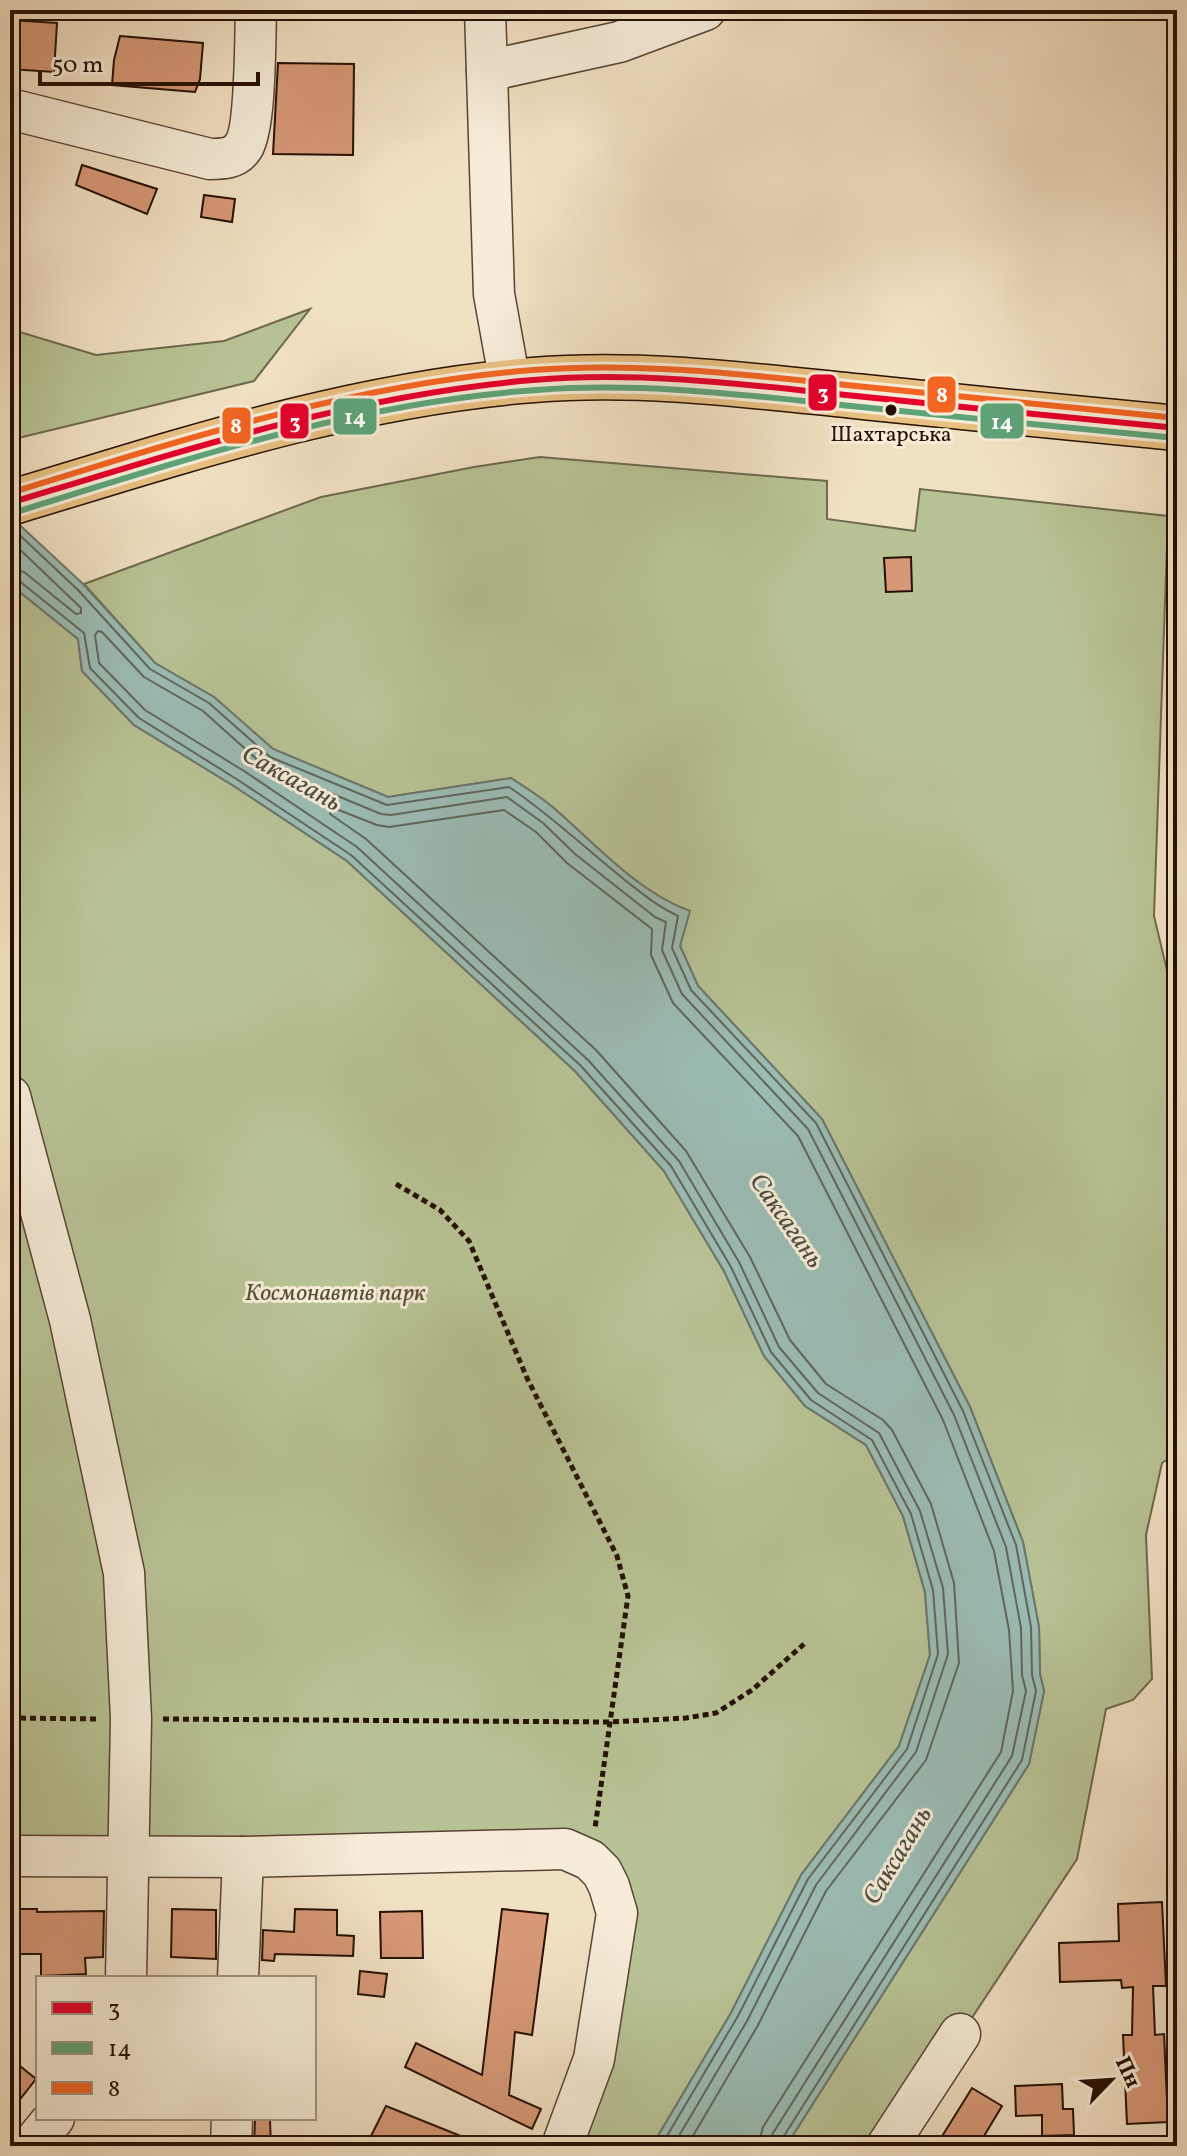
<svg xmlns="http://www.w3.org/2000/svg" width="1187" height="2156" viewBox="0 0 1187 2156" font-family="Vollkorn,serif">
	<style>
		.green { fill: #b8c395; stroke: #6e6a4c; stroke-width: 2 }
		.water { fill: #9bbdb5; stroke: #6c786e; stroke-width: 2 }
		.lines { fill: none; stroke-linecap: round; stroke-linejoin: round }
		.shore { stroke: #60665c; stroke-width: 2 }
		.building { fill: #d79878; stroke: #251003; stroke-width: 2 }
		.minor-casing { stroke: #584433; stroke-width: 43 }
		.major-casing { stroke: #251003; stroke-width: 47 }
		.path { stroke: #251003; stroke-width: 5; stroke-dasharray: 6 4; stroke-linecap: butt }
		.minor { stroke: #f6ecd8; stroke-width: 40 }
		.major { stroke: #e8c082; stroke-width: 44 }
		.bus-1-casing { stroke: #f6ecd8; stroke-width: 12 }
		.bus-2-casing { stroke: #f6ecd8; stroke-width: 12 }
		.bus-3-casing { stroke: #f6ecd8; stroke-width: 12 }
		.bus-1 { stroke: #e4002b; stroke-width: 6 }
		.bus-2 { stroke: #5ea479; stroke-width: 6 }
		.bus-3 { stroke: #f26522; stroke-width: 6 }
		.bus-dot { fill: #251003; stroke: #f6ecd8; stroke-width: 3 }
		.labels { text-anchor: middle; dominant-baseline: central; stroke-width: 6; stroke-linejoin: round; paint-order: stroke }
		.bus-label { font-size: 22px; fill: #251003; stroke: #f6ecd8 }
		.park-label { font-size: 24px; font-style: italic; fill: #584f36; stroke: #f6ecd8 }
		.water-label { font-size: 26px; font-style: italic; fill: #4e4d41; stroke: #f6ecd8 }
		.line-badge { stroke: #f6ecd8; stroke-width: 3 }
		.badge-label { font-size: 22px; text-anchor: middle; font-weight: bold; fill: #fff }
	</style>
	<rect width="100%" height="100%" fill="#f1e1c3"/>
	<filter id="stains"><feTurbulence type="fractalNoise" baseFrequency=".0025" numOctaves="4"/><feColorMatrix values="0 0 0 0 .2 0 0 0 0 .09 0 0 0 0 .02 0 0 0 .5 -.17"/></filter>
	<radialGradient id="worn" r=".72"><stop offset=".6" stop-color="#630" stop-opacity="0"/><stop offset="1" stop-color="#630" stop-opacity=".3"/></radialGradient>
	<g class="green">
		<polygon points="310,309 254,381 10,440 10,329 96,355 224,341"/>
		<path d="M540,457L827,481V519L915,531L920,489L1168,516L1154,916L1177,1012V1453L1162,1463L1146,1535L1152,1679L1133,1700L1106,1709L1077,1859L887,2146H786L1029,1764L1044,1691L1040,1674L1039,1627L1023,1542L970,1407L822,1119L698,986L680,946L689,911C638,892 597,846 556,810C542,798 526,788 511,778L388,797L273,749L214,697L155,663L84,584L321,497L474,467Z"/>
		<polygon points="10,584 78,639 82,671 134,725 234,786 347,861 575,1071 664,1171 724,1271 764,1356 805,1406 866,1445 903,1516 925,1592 930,1655 899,1746 801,1875 731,2013 652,2146 562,2146 617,1913 590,1860 10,1856"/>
	</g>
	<path class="water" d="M10,516L83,584L155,663L214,697L273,749L388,797L511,778C526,788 543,798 556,810C597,846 638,892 690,911L680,946L698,986L822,1119L970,1407L1023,1542L1039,1627L1040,1674L1044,1691L1029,1764L786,2146H652L731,2013L801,1875L899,1746L930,1655L925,1592L903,1516L866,1445L805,1406L764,1356L724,1271L664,1171L575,1071L347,861L234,786L134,725L82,671L78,639L10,584Z"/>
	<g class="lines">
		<g class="shore">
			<path d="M10,526L78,590L150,669L209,703L270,757L387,805L509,787C551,815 587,850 626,881C643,894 658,907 678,916L672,948L691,990L816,1123L963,1411L1016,1545L1031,1627L1032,1675L1036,1691L1022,1760L782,2139L780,2146"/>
			<polyline points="10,540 81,608 81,613 76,614 24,572 10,568"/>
			<polyline points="10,578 18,580 84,633 90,668 139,718 238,780 351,855 581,1066 671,1166 731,1267 771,1352 811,1400 872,1440 911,1514 933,1590 938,1654 907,1749 808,1879 738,2016 661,2146"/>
			<polyline points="673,2146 747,2021 816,1885 916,1752 948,1654 943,1588 920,1511 879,1433 818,1393 779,1347 739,1262 679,1161 588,1060 357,847 244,771 145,710 99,663 95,635 98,631 102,632 144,677 203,711 263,765 381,814 391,815 507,797 543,823 575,854 655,917 666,922 662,950 682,994 808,1129 954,1415 1006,1547 1021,1628 1022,1675 1026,1691 1012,1756 773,2133 770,2146"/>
			<polyline points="687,2146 757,2027 826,1891 926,1760 959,1663 954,1583 931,1504 892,1430 883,1420 826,1384 790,1340 750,1257 686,1151 596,1050 366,839 330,814 331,807 377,825 389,827 504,810 536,832 567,863 652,929 651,955 673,1003 798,1136 943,1420 994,1551 1009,1630 1013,1691 1001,1752 763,2127 758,2146"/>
		</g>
	</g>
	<g class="building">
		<polygon points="10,20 57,23 54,72 10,69"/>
		<polygon points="120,36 203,43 200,79 195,92 112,85 114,60"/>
		<polygon points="278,63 354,64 353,155 273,154"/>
		<polygon points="82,165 157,189 147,214 76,185"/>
		<polygon points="204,195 235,199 232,222 201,217"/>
		<polygon points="911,557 912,591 886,592 884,558"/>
		<polygon points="1162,1902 1166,1986 1153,1986 1155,2035 1164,2034 1168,2122 1127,2124 1123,2035 1132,2035 1133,1987 1122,1988 1121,1980 1060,1982 1059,1943 1119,1941 1118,1904"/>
		<polygon points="10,1909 37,1909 37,1912 104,1911 103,1957 85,1958 86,1974 41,1976 41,1954 10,1954"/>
		<polygon points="172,1909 216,1910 216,1959 171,1957"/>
		<polygon points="295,1909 337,1910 337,1935 354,1936 353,1956 275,1954 274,1961 262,1960 263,1930 294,1932"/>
		<polygon points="502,1909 548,1914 532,2035 515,2032 509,2095 541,2109 532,2129 405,2067 416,2043 482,2075"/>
		<polygon points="422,1911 423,1958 381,1958 380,1912"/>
		<polygon points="360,1971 387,1974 384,1997 358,1994"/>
		<polygon points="10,2058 36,2079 10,2112"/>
		<polygon points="1062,2084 1063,2109 1073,2109 1074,2135 1042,2136 1042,2115 1016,2116 1015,2086"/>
		<polygon points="972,2088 1002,2106 978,2146 936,2146"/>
		<polygon points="386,2106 483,2145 483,2146 366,2146"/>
		<polygon points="255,2120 270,2120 271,2146 254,2146"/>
	</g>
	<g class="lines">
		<g class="minor-casing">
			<g id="minor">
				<polyline points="485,10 494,294 510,383"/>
				<polyline points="487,71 619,42 705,10"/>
				<path d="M10,109L210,159C222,159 235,159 243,147C256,129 255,37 256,10"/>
				<polyline points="10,1096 70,1320 124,1573 131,1719 126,1978"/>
				<polyline points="10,1856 243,1857 565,1849 590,1860 602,1872 609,1886 617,1913 594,2059 562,2146"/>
				<polyline points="238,1978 243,1857"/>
				<polyline points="31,2146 54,2118"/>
				<polyline points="231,2146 232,2118"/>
				<polyline points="887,2146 960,2034"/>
			</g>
		</g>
		<g class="major-casing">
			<path id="major" d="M10,503C181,451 353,394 533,380C643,371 754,386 864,397C968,408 1073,418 1177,428"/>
		</g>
		<g class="path">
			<polyline points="396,1184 440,1210 469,1241 527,1378 617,1556 628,1596 595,1828"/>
			<polyline points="10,1718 97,1719"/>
			<polyline points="163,1719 609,1722 686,1718 716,1713 752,1690 804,1644"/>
		</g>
		<use href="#minor" class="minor"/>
		<use href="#major" class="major"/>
		<g class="bus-1-casing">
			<path id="bus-1" d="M10,503C181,451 353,395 533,380C637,371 742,384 846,395C956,407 1067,417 1177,428"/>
		</g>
		<g class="bus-2-casing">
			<path id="bus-2" d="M13,513C184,460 357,402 537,390C642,382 746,395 851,406C959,417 1068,428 1176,438"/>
		</g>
		<g class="bus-3-casing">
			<path id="bus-3" d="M10,493C181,440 353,384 533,370C637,362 742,374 846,385C956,396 1067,407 1177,418"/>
		</g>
		<use href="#bus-1" class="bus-1"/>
		<use href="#bus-2" class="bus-2"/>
		<use href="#bus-3" class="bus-3"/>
	</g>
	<circle class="bus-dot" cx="891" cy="410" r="7"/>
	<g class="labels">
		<g class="bus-label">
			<text x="891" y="435">Шахтарська</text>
		</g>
		<g class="park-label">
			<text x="335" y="1294">Космонавтів парк</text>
		</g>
		<g class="water-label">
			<text transform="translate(291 779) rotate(29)">Саксагань</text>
			<text transform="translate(786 1221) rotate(55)">Саксагань</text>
			<text transform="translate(898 1856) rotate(-59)">Саксагань</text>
		</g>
	</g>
	<g class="line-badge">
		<rect x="807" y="373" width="31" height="39" rx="8" fill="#e4002b"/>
		<rect x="926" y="375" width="31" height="39" rx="8" fill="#f26522"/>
		<rect x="332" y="397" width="46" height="39" rx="8" fill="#5ea479"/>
		<rect x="979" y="402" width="46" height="38" rx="8" fill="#5ea479"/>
		<rect x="279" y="402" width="31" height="38" rx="8" fill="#e4002b"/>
		<rect x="221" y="406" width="31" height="39" rx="8" fill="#f26522"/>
	</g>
	<g class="badge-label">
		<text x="823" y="400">3</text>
		<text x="942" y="402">8</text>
		<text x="355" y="424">14</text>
		<text x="1002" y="429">14</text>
		<text x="295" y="429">3</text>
		<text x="236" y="433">8</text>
	</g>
	<rect width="1187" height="2156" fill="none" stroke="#f1e1c3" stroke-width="40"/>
	<rect x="12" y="12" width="1163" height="2132" fill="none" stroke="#251003" stroke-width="4"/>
	<rect x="20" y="20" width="1147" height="2116" fill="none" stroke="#251003" stroke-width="2"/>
	<rect x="36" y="1976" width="280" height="144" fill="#f6ecd8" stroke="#a29483" stroke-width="2"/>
	<rect x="52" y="2002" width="40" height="12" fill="#e4002b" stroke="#a29483" stroke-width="2"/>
	<text x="108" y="2016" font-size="24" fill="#251003">3</text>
	<rect x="52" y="2042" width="40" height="12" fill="#5ea479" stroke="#a29483" stroke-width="2"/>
	<text x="108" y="2056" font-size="24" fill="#251003">14</text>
	<rect x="52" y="2082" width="40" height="12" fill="#f26522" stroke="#a29483" stroke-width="2"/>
	<text x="108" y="2096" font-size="24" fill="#251003">8</text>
	<g transform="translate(1111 2080) rotate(65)" stroke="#f6ecd8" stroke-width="6" paint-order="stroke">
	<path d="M0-6L14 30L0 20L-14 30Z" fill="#251003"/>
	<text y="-12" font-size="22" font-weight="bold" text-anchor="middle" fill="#251003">Пн</text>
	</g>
	<path d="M40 72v12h218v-12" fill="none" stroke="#251003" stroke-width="4"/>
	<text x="52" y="72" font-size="24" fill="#251003" stroke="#f6ecd8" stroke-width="6" paint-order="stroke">50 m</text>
	<rect width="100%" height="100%" filter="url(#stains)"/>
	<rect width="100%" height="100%" fill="url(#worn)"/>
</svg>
